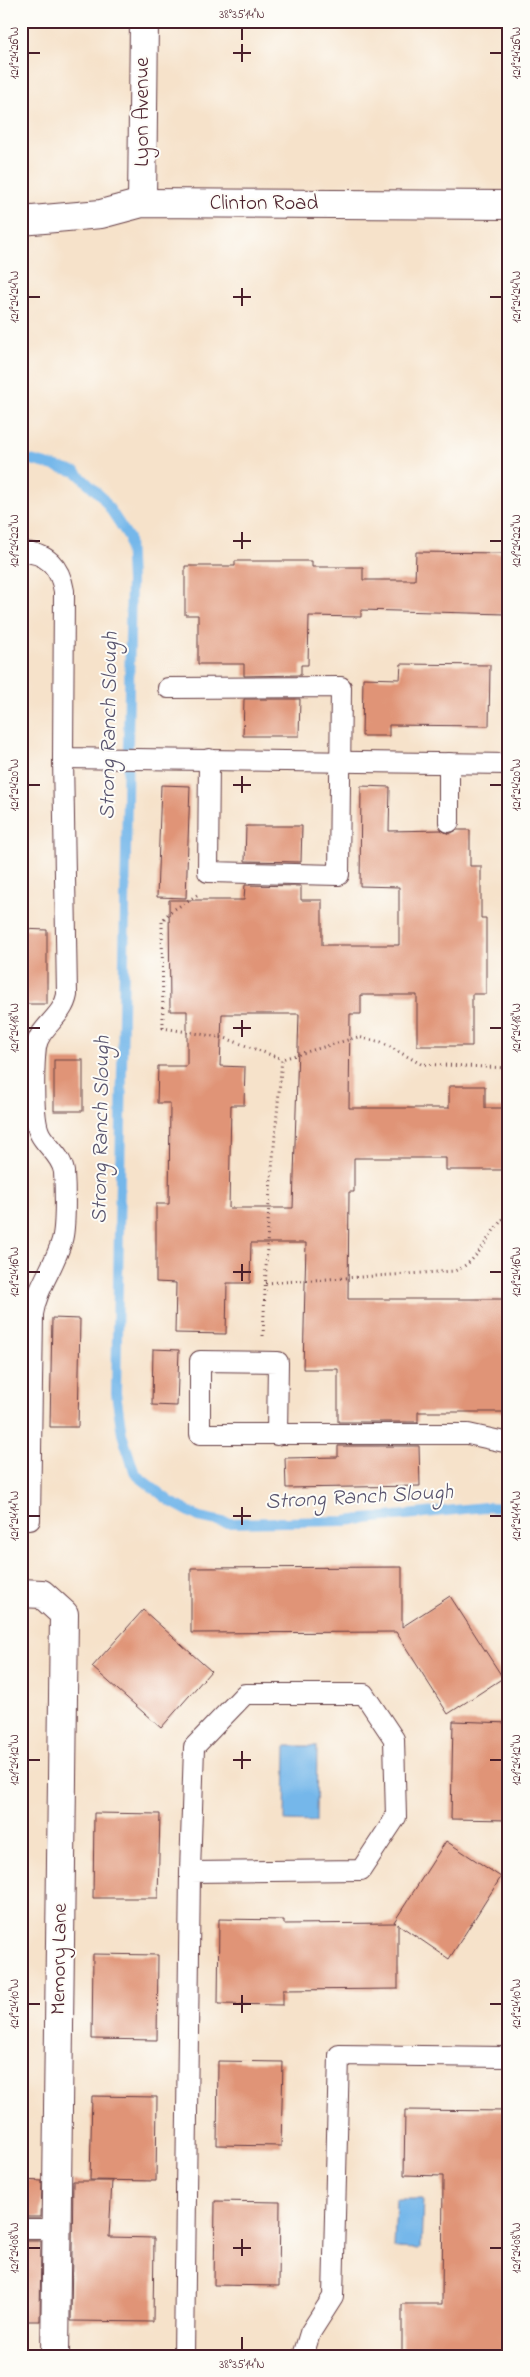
<svg xmlns="http://www.w3.org/2000/svg" width="530" height="2377" viewBox="0 0 530 2377" font-family="'Indie Flower',sans-serif">
	<style>
		.water { fill: #75b7ea; stroke: #606b8a }
		.lines { fill: none; stroke-linecap: round; stroke-linejoin: round }
		.stream { stroke: #75b7ea; stroke-width: 10 }
		.building { fill: #e09477; fill-rule: evenodd }
		.lane-casing { stroke: #643c43; stroke-width: 22 }
		.street-casing { stroke: #643c43; stroke-width: 30 }
		.path { stroke: #643c43; stroke-width: 3; stroke-dasharray: 1 4; stroke-linecap: butt }
		.lane { stroke: #fff; stroke-width: 20 }
		.street { stroke: #fff; stroke-width: 28 }
		.ticks { fill: none; stroke: #4a1f2b; stroke-width: 2 }
		.labels { text-anchor: middle; dominant-baseline: central; stroke-width: 4; stroke-linejoin: round; paint-order: stroke }
		.street-label { font-size: 21px; fill: #4a1f2b; stroke: #fdfcf7 }
		.water-label { font-size: 22px; font-style: italic; fill: #59546e; stroke: #fdfcf7 }
		.neatline { fill: none; stroke: #4a1f2b; stroke-width: 2 }
		.ticks-label { font-size: 12px; text-anchor: middle; fill: #4a1f2b }
	</style>
	<rect width="100%" height="100%" fill="#fdfcf7"/>
	<filter id="ink" filterUnits="userSpaceOnUse"><feTurbulence type="fractalNoise" baseFrequency=".02" numOctaves="2"/><feDisplacementMap in="SourceGraphic" scale="10" xChannelSelector="R" yChannelSelector="G"/><feConvolveMatrix kernelMatrix="1 2 1 2 8 2 1 2 1" color-interpolation-filters="sRGB"/></filter>
	<filter id="wash" filterUnits="userSpaceOnUse"><feTurbulence type="fractalNoise" baseFrequency=".0096" numOctaves="4" result="noise"/><feDisplacementMap in="SourceGraphic" scale="20" xChannelSelector="R" yChannelSelector="G"/><feGaussianBlur stdDeviation="1.12" result="paint"/><feColorMatrix in="noise" values="0 0 0 0 0 0 0 0 0 0 0 0 0 0 0 0 0 1.4 0 .05"/><feComposite in="paint" operator="in"/></filter>
	<g filter="url(#wash)">
		<rect width="100%" height="100%" fill="#f6e2ca"/>
		<g class="water">
			<polygon points="286,1746 317,1746 316,1822 285,1821"/>
			<polygon points="396,2199 423,2199 421,2249 394,2248"/>
		</g>
		<g class="lines">
			<polyline class="stream" points="21,460 31,460 76,472 102,497 129,538 131,581 116,1393 122,1434 135,1474 171,1502 199,1517 227,1523 345,1521 485,1507 509,1508"/>
		</g>
		<g id="blocks">
			<g class="building">
				<polygon points="416,552 506,553 505,614 361,610 361,617 309,616 308,665 301,665 301,675 244,676 244,664 198,664 198,615 185,615 185,566 235,566 235,561 312,561 312,567 363,567 363,580 415,580"/>
				<polygon points="401,664 490,665 489,726 389,725 389,736 362,736 363,678 400,679"/>
				<polygon points="244,699 300,699 299,736 243,736"/>
				<polygon points="161,785 190,786 186,898 157,897"/>
				<path d="M361,786L390,787L389,831L441,830L449,834L457,830H470V866H481V918H486V994H472V1046H417V995H361V1014H350L349,1108H449V1086H485V1108H509V1170H446V1158H354V1192H349L348,1299H509V1412H418V1422H338V1369H303L306,1243H251L250,1283H227L226,1334L175,1333L176,1283L156,1282V1204H169L170,1103H157L158,1066H187V1011H170L169,900H244L245,885L301,886V900H322V945H399V887L360,886ZM222,1014H299L293,1208H229L231,1105H244L245,1067L220,1066Z"/>
				<polygon points="246,826 302,826 301,862 245,861"/>
				<polygon points="21,929 47,930 47,1004 21,1004"/>
				<rect x="54" y="1060" width="29" height="51"/>
				<polygon points="52,1318 80,1319 78,1427 50,1427"/>
				<polygon points="153,1349 179,1350 177,1406 152,1405"/>
				<polygon points="338,1446 419,1446 420,1486 286,1488 285,1458 338,1457"/>
				<polygon points="402,1567 402,1627 450,1596 503,1678 448,1714 396,1632 191,1633 191,1568"/>
				<polygon points="143,1610 211,1671 161,1728 92,1667"/>
				<polygon points="453,1721 509,1723 509,1820 451,1819"/>
				<polygon points="94,1813 160,1814 158,1898 93,1898"/>
				<polygon points="446,1841 501,1877 449,1959 398,1924 398,1989 283,1990 283,2005 218,2004 219,1919 284,1920 284,1924 396,1923 394,1922"/>
				<polygon points="93,1954 158,1955 157,2040 92,2039"/>
				<polygon points="218,2061 283,2062 281,2146 217,2145"/>
				<polygon points="92,2096 157,2097 156,2181 90,2180"/>
				<polygon points="405,2110 509,2111 509,2356 402,2356 402,2304 442,2304 443,2176 404,2175"/>
				<polygon points="21,2180 42,2181 41,2217 21,2217"/>
				<polygon points="73,2181 112,2181 109,2237 154,2238 153,2322 71,2321"/>
				<polygon points="215,2201 280,2202 279,2286 214,2285"/>
				<polygon points="21,2241 41,2241 40,2321 21,2321"/>
			</g>
		</g>
	</g>
	<g filter="url(#ink)">
		<use href="#blocks" fill-opacity="0" stroke="#643c43" stroke-width="1"/>
		<g class="lines">
			<g class="lane-casing">
				<g id="lane">
					<path d="M21,552C47,552 60,567 64,591L63,758L509,764"/>
					<polyline points="168,688 341,687 339,875 208,872 209,759"/>
					<polyline points="449,822 449,763"/>
					<polyline points="277,1435 278,1362 200,1361 200,1434 468,1434 509,1443"/>
					<path d="M21,1520H30L33,1314C37,1287 55,1266 62,1240C66,1226 65,1187 64,1172C62,1156 46,1146 40,1134C32,1119 34,1064 36,1047C39,1027 63,1017 67,995L63,758"/>
					<polyline points="21,2229 56,2229"/>
					<polyline points="184,2356 190,1872 194,1747 245,1694 364,1694 394,1739 396,1817 361,1870 190,1872"/>
					<polyline points="303,2356 310,2333 333,2297 339,2055 505,2057"/>
				</g>
			</g>
			<g class="street-casing">
				<g id="street">
					<polyline points="142,203 144,21"/>
					<polyline points="21,221 101,214 142,203 509,205"/>
					<polyline points="21,1593 42,1594 64,1614 55,2356"/>
				</g>
			</g>
			<g class="path">
				<polyline points="197,895 170,912 162,921 163,1028 225,1038 282,1059"/>
				<path d="M266,1283L454,1271C482,1261 487,1231 509,1214"/>
				<polyline points="263,1336 269,1202 282,1059 358,1037 381,1042 421,1064 509,1068"/>
			</g>
			<use href="#lane" class="lane"/>
			<use href="#street" class="street"/>
		</g>
	</g>
	<path class="ticks" d="M242,28V40M242,44V62M28,53H40M233,53H251M490,53H502M242,288V306M28,297H40M233,297H251M490,297H502M242,532V549M28,541H40M233,541H251M490,541H502M242,776V793M28,785H40M233,785H251M490,785H502M242,1020V1037M28,1028H40M233,1028H251M490,1028H502M242,1264V1281M28,1272H40M233,1272H251M490,1272H502M242,1507V1525M28,1516H40M233,1516H251M490,1516H502M242,1751V1769M28,1760H40M233,1760H251M490,1760H502M242,1995V2013M28,2004H40M233,2004H251M490,2004H502M242,2239V2256M28,2248H40M233,2248H251M490,2248H502M242,2337V2350"/>
	<g class="labels">
		<g class="street-label">
			<text transform="translate(143 112) rotate(-90)">Lyon Avenue</text>
			<text x="264" y="204">Clinton Road</text>
			<text transform="translate(60 1959) rotate(-89)">Memory Lane</text>
		</g>
		<g class="water-label">
			<text transform="translate(110 726) rotate(-89)">Strong Ranch Slough</text>
			<text transform="translate(102 1130) rotate(-89)">Strong Ranch Slough</text>
			<text transform="translate(359 1498) rotate(-3)">Strong Ranch Slough</text>
		</g>
	</g>
	<rect width="530" height="2377" fill="none" stroke="#fdfcf7" stroke-width="55"/>
	<rect x="28" y="28" width="474" height="2322" class="neatline"/>
	<g class="ticks-label">
		<text x="242" y="18">38°35'14"N</text>
		<text transform="translate(516 53) rotate(-90)" y="4">121°24'26"W</text>
		<text transform="translate(14 53) rotate(-90)" y="4">121°24'26"W</text>
		<text transform="translate(516 297) rotate(-90)" y="4">121°24'24"W</text>
		<text transform="translate(14 297) rotate(-90)" y="4">121°24'24"W</text>
		<text transform="translate(14 541) rotate(-90)" y="4">121°24'22"W</text>
		<text transform="translate(516 541) rotate(-90)" y="4">121°24'22"W</text>
		<text transform="translate(14 785) rotate(-90)" y="4">121°24'20"W</text>
		<text transform="translate(516 785) rotate(-90)" y="4">121°24'20"W</text>
		<text transform="translate(14 1028) rotate(-90)" y="4">121°24'18"W</text>
		<text transform="translate(516 1028) rotate(-90)" y="4">121°24'18"W</text>
		<text transform="translate(14 1272) rotate(-90)" y="4">121°24'16"W</text>
		<text transform="translate(516 1272) rotate(-90)" y="4">121°24'16"W</text>
		<text transform="translate(516 1516) rotate(-90)" y="4">121°24'14"W</text>
		<text transform="translate(14 1516) rotate(-90)" y="4">121°24'14"W</text>
		<text transform="translate(516 1760) rotate(-90)" y="4">121°24'12"W</text>
		<text transform="translate(14 1760) rotate(-90)" y="4">121°24'12"W</text>
		<text transform="translate(14 2004) rotate(-90)" y="4">121°24'10"W</text>
		<text transform="translate(516 2004) rotate(-90)" y="4">121°24'10"W</text>
		<text transform="translate(14 2248) rotate(-90)" y="4">121°24'08"W</text>
		<text transform="translate(516 2248) rotate(-90)" y="4">121°24'08"W</text>
		<text x="242" y="2368">38°35'14"N</text>
	</g>
</svg>
